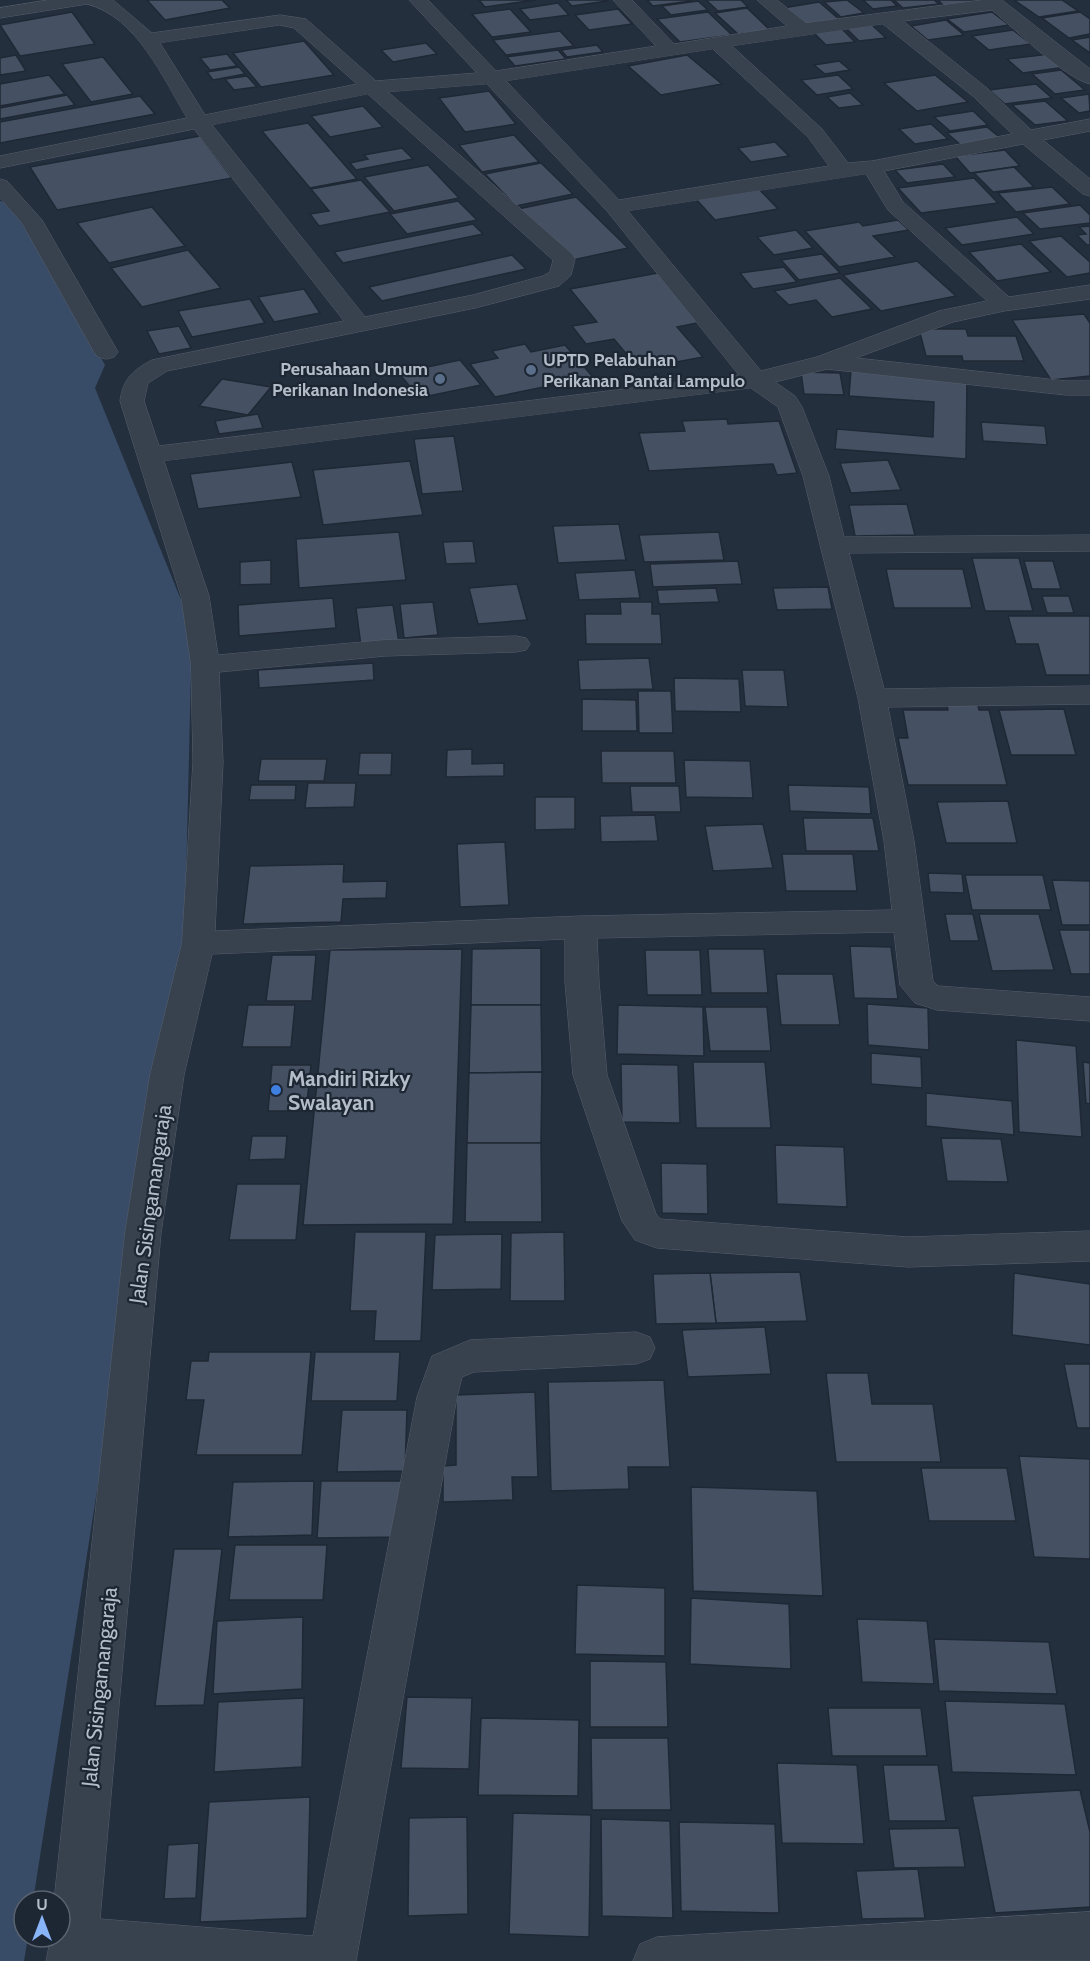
<svg xmlns="http://www.w3.org/2000/svg" width="1090" height="1961" viewBox="0 0 1090 1961" font-family="Cabin,sans-serif">
	<style>
		.water { fill: #394c67 }
		.building { fill: #455162; stroke: #1f2835; stroke-width: 1.5 }
		.lines { fill: none; stroke-linecap: round; stroke-linejoin: round }
		.minor-casing { stroke: #565f6c; stroke-width: 1 }
		.minor { fill: #38414e; fill-rule: evenodd }
		.service-dot { fill: #5c6f8a; stroke: #1d2633; stroke-width: 2 }
		.shop-dot { fill: #3f7fe0; stroke: #1d2633; stroke-width: 2 }
		.labels { text-anchor: middle; dominant-baseline: central; stroke-width: 4.5; stroke-linejoin: round; paint-order: stroke }
		.far-poi-label { font-size: 18px; font-weight: bold; fill: #b4bcc9; stroke: #1d2633; text-anchor: start }
		.poi-label { font-size: 21px; font-weight: bold; fill: #b4bcc9; stroke: #1d2633; text-anchor: start }
		.street-label { font-size: 21px; fill: #b4bcc9; stroke: #1d2633 }
	</style>
	<rect width="100%" height="100%" fill="#242f3e"/>
	<polygon class="water" points="0,201 10,203 105,365 95,388 192,627 185,926 33,1901 24,1901 24,1937 28,1937 24,1961 0,1961"/>
	<g class="building">
		<polygon points="147,0 222,0 230,8 165,20"/>
		<polygon points="479,0 536,0 485,7"/>
		<polygon points="566,0 605,0 607,1 572,6"/>
		<polygon points="647,0 690,0 691,1 653,6"/>
		<polygon points="706,0 741,0 748,7 718,11"/>
		<polygon points="847,0 864,13 841,17 824,2"/>
		<polygon points="863,0 891,0 897,6 873,9"/>
		<polygon points="894,0 934,0 939,4 903,8"/>
		<polygon points="938,0 973,0 976,2 944,6"/>
		<polygon points="1014,0 1062,0 1078,11 1039,17"/>
		<polygon points="698,1 708,10 671,15 662,6"/>
		<polygon points="819,2 840,20 804,26 783,8"/>
		<polygon points="558,3 569,15 530,20 520,9"/>
		<polygon points="747,8 770,30 738,34 715,13"/>
		<polygon points="510,9 531,32 492,37 472,14"/>
		<polygon points="618,9 632,24 589,30 575,15"/>
		<polygon points="72,12 95,44 20,56 0,25"/>
		<polygon points="708,12 732,35 680,42 657,19"/>
		<polygon points="992,12 1009,25 964,32 947,19"/>
		<polygon points="1080,12 1090,19 1090,34 1069,38 1042,18"/>
		<polygon points="946,20 964,35 928,40 911,26"/>
		<polygon points="872,25 886,38 859,41 846,28"/>
		<polygon points="842,29 855,42 826,45 814,33"/>
		<polygon points="1013,30 1031,44 989,50 972,36"/>
		<polygon points="560,31 574,46 506,55 493,40"/>
		<polygon points="1090,37 1090,53 1072,40"/>
		<polygon points="304,41 334,75 261,87 233,53"/>
		<polygon points="426,43 437,54 393,62 381,50"/>
		<polygon points="597,45 603,52 567,57 561,50"/>
		<polygon points="558,50 566,59 515,66 507,57"/>
		<polygon points="227,54 237,66 210,70 200,58"/>
		<polygon points="1050,54 1066,67 1023,73 1007,59"/>
		<polygon points="16,55 26,71 0,75 0,58"/>
		<polygon points="687,55 722,84 661,95 628,66"/>
		<polygon points="103,57 133,94 91,102 62,64"/>
		<polygon points="839,61 850,70 825,74 814,65"/>
		<polygon points="239,67 245,74 213,80 207,72"/>
		<polygon points="1061,70 1085,90 1055,94 1032,74"/>
		<polygon points="49,75 65,94 0,106 0,84"/>
		<polygon points="838,75 853,89 817,95 801,80"/>
		<polygon points="935,75 968,102 917,111 884,83"/>
		<polygon points="247,76 257,87 234,90 225,79"/>
		<polygon points="1036,84 1052,98 1005,104 989,90"/>
		<polygon points="489,91 516,124 465,132 439,98"/>
		<polygon points="850,93 863,105 839,108 827,97"/>
		<polygon points="1089,94 1090,111 1079,113 1061,98"/>
		<polygon points="67,95 75,105 0,119 0,108"/>
		<polygon points="140,96 155,114 0,143 0,122"/>
		<polygon points="1045,101 1068,121 1035,125 1012,105"/>
		<polygon points="363,106 383,127 330,137 311,116"/>
		<polygon points="973,111 988,125 950,131 934,117"/>
		<polygon points="308,123 357,179 310,188 262,131"/>
		<polygon points="931,124 948,139 915,144 899,129"/>
		<polygon points="987,127 1003,140 962,146 947,133"/>
		<polygon points="514,135 539,162 482,172 459,145"/>
		<polygon points="200,136 232,178 57,210 30,167"/>
		<polygon points="775,142 789,156 751,162 738,148"/>
		<polygon points="402,148 413,159 356,170 350,163 368,159 364,155"/>
		<polygon points="1005,150 1020,166 970,173 955,156"/>
		<polygon points="541,163 573,194 516,206 485,174"/>
		<polygon points="943,164 955,177 907,183 895,170"/>
		<polygon points="428,165 459,198 394,211 364,177"/>
		<polygon points="1014,167 1034,187 993,192 974,173"/>
		<polygon points="974,178 998,203 921,213 898,188"/>
		<polygon points="361,180 390,212 319,226 310,214 329,211 311,189"/>
		<polygon points="757,187 778,209 715,220 695,198"/>
		<polygon points="1052,187 1070,204 1016,212 998,193"/>
		<polygon points="576,197 628,248 568,261 518,209"/>
		<polygon points="458,201 477,220 407,234 390,214"/>
		<polygon points="1080,205 1090,215 1090,223 1040,229 1023,213"/>
		<polygon points="152,207 185,246 109,263 77,223"/>
		<polygon points="1017,217 1034,234 962,245 945,228"/>
		<polygon points="898,220 909,230 873,236 895,257 839,267 805,231 859,222 863,226"/>
		<polygon points="473,224 483,234 343,263 334,252"/>
		<polygon points="1090,226 1090,245 1087,245 1077,235 1086,234 1079,227"/>
		<polygon points="796,230 813,248 774,255 757,237"/>
		<polygon points="1061,236 1090,262 1090,273 1067,277 1029,241"/>
		<polygon points="1021,244 1051,272 997,281 969,252"/>
		<polygon points="188,250 221,288 142,307 111,268"/>
		<polygon points="822,254 840,273 799,280 781,260"/>
		<polygon points="512,255 526,269 382,301 369,287"/>
		<polygon points="917,261 956,296 881,311 843,275"/>
		<polygon points="784,267 797,282 753,289 740,273"/>
		<polygon points="658,273 702,322 677,327 703,357 639,369 614,339 586,344 572,326 597,322 570,289"/>
		<polygon points="840,278 872,309 832,317 816,300 789,305 774,291"/>
		<polygon points="304,289 320,313 274,322 258,297"/>
		<polygon points="250,299 265,323 192,337 178,311"/>
		<polygon points="1084,314 1090,323 1090,376 1051,380 1012,320"/>
		<polygon points="179,326 191,348 159,354 147,331"/>
		<polygon points="919,329 966,329 968,336 1016,336 1024,361 963,361 962,356 926,356"/>
		<polygon points="525,344 531,352 565,345 593,377 495,397 470,364 498,358 492,351"/>
		<polygon points="460,360 481,385 419,398 399,373"/>
		<polygon points="851,370 967,379 966,459 835,449 837,429 933,437 934,402 849,396"/>
		<polygon points="801,372 840,373 844,395 804,394"/>
		<polygon points="222,379 271,387 248,415 199,406"/>
		<polygon points="258,414 263,428 219,434 215,421"/>
		<polygon points="727,419 728,424 779,421 797,473 777,475 773,464 649,471 639,433 685,431 682,421"/>
		<polygon points="981,422 1045,426 1047,445 983,441"/>
		<polygon points="454,436 463,491 422,494 414,439"/>
		<polygon points="888,460 901,490 851,493 840,463"/>
		<polygon points="410,461 423,515 323,525 313,470"/>
		<polygon points="292,462 301,497 198,509 190,474"/>
		<polygon points="907,504 915,535 855,536 849,505"/>
		<polygon points="619,524 626,560 558,563 553,526"/>
		<polygon points="399,532 406,580 299,588 296,539"/>
		<polygon points="719,532 724,560 644,562 639,535"/>
		<polygon points="473,541 476,563 446,564 443,542"/>
		<polygon points="972,558 1019,558 1033,611 985,611"/>
		<polygon points="271,560 271,584 240,585 240,562"/>
		<polygon points="738,561 742,584 653,587 650,564"/>
		<polygon points="1024,561 1053,561 1061,589 1032,589"/>
		<polygon points="886,569 963,569 972,608 894,608"/>
		<polygon points="635,570 640,598 579,600 575,573"/>
		<polygon points="517,584 527,620 478,624 469,588"/>
		<polygon points="828,587 832,609 777,610 773,588"/>
		<polygon points="716,588 719,602 659,604 657,590"/>
		<polygon points="1042,596 1069,596 1074,613 1047,613"/>
		<polygon points="333,598 336,628 239,636 238,605"/>
		<polygon points="433,602 438,635 404,638 400,604"/>
		<polygon points="620,602 652,602 652,614 660,614 662,644 586,644 585,614 621,614"/>
		<polygon points="393,605 399,643 361,646 356,608"/>
		<polygon points="1008,616 1090,616 1090,675 1046,675 1038,644 1016,644"/>
		<polygon points="649,658 653,689 580,690 578,660"/>
		<polygon points="373,663 374,680 259,688 258,670"/>
		<polygon points="742,670 784,670 788,707 745,706"/>
		<polygon points="674,678 739,679 741,712 675,711"/>
		<polygon points="638,691 671,691 673,733 639,733"/>
		<polygon points="582,699 636,700 637,731 582,731"/>
		<polygon points="946,701 977,701 979,710 989,710 1007,785 908,785 898,738 908,738 903,710 948,710"/>
		<polygon points="1064,709 1076,755 1011,755 999,710"/>
		<polygon points="472,749 472,764 504,763 504,776 446,777 447,750"/>
		<polygon points="601,751 674,751 676,783 602,783"/>
		<polygon points="360,753 392,753 391,775 358,775"/>
		<polygon points="261,759 327,759 324,781 258,781"/>
		<polygon points="684,760 750,761 753,798 686,797"/>
		<polygon points="308,783 356,783 354,807 305,808"/>
		<polygon points="251,785 296,785 295,800 249,800"/>
		<polygon points="788,785 869,787 871,814 790,811"/>
		<polygon points="630,786 679,786 681,812 632,812"/>
		<polygon points="535,797 575,797 575,829 535,830"/>
		<polygon points="1008,801 1017,843 946,843 937,802"/>
		<polygon points="655,815 658,841 601,842 600,816"/>
		<polygon points="803,818 873,818 879,851 806,851"/>
		<polygon points="763,824 773,868 713,871 705,826"/>
		<polygon points="505,842 509,905 460,907 457,844"/>
		<polygon points="782,854 853,854 857,891 786,891"/>
		<polygon points="344,864 343,882 387,881 386,898 343,899 341,922 243,924 250,866"/>
		<polygon points="928,873 962,874 964,893 930,892"/>
		<polygon points="965,875 1043,875 1051,910 972,910"/>
		<polygon points="1052,880 1090,881 1090,925 1062,925"/>
		<polygon points="945,914 973,914 979,941 950,941"/>
		<polygon points="979,914 1039,914 1054,970 992,971"/>
		<polygon points="1059,930 1090,930 1090,974 1071,974"/>
		<polygon points="850,946 891,947 898,999 854,998"/>
		<polygon points="541,948 541,1005 471,1005 472,949"/>
		<polygon points="462,949 453,1224 303,1225 330,950"/>
		<polygon points="708,949 764,949 768,993 711,993"/>
		<polygon points="645,950 700,950 702,995 647,995"/>
		<polygon points="272,955 316,955 312,1001 266,1001"/>
		<polygon points="776,974 833,974 840,1025 781,1025"/>
		<polygon points="867,1004 928,1008 929,1050 868,1045"/>
		<polygon points="248,1005 295,1005 291,1047 242,1047"/>
		<polygon points="471,1005 541,1005 542,1072 469,1073"/>
		<polygon points="618,1005 703,1007 704,1056 617,1054"/>
		<polygon points="705,1007 767,1007 771,1051 710,1051"/>
		<polygon points="1016,1040 1076,1046 1082,1137 1019,1132"/>
		<polygon points="871,1053 921,1057 922,1088 871,1084"/>
		<polygon points="693,1062 765,1062 771,1128 696,1128"/>
		<polygon points="1083,1062 1090,1063 1090,1104 1086,1103"/>
		<polygon points="621,1064 678,1065 680,1123 622,1122"/>
		<polygon points="272,1065 311,1065 306,1111 268,1111"/>
		<polygon points="542,1072 541,1143 467,1143 469,1073"/>
		<polygon points="926,1093 1012,1101 1014,1135 926,1126"/>
		<polygon points="252,1136 287,1136 285,1159 249,1160"/>
		<polygon points="941,1138 1001,1139 1008,1182 947,1181"/>
		<polygon points="467,1143 541,1143 542,1222 465,1222"/>
		<polygon points="775,1145 844,1147 847,1207 777,1204"/>
		<polygon points="661,1163 707,1164 708,1214 662,1213"/>
		<polygon points="237,1184 301,1184 296,1240 229,1240"/>
		<polygon points="355,1232 426,1232 421,1341 374,1341 376,1311 350,1311"/>
		<polygon points="564,1232 565,1301 510,1301 511,1233"/>
		<polygon points="502,1234 501,1289 432,1290 435,1235"/>
		<polygon points="800,1272 807,1321 716,1323 710,1273"/>
		<polygon points="710,1273 716,1323 656,1324 653,1274"/>
		<polygon points="1014,1273 1090,1284 1090,1345 1012,1335"/>
		<polygon points="765,1327 771,1374 688,1377 682,1330"/>
		<polygon points="209,1352 311,1352 302,1455 196,1455 204,1400 186,1400 191,1361 208,1361"/>
		<polygon points="315,1352 400,1352 397,1401 311,1401"/>
		<polygon points="1064,1364 1090,1364 1090,1428 1077,1428"/>
		<polygon points="826,1373 868,1373 872,1404 933,1404 941,1462 836,1462"/>
		<polygon points="664,1380 670,1467 628,1467 629,1489 551,1491 548,1382"/>
		<polygon points="535,1392 538,1477 512,1477 513,1500 443,1502 443,1466 456,1465 456,1395"/>
		<polygon points="342,1410 407,1410 405,1471 337,1472"/>
		<polygon points="1019,1456 1090,1459 1090,1559 1034,1557"/>
		<polygon points="921,1468 1007,1468 1016,1521 929,1521"/>
		<polygon points="314,1481 312,1535 228,1537 233,1482"/>
		<polygon points="321,1481 406,1481 403,1537 317,1538"/>
		<polygon points="691,1487 817,1491 823,1596 693,1591"/>
		<polygon points="235,1545 327,1545 323,1600 229,1600"/>
		<polygon points="174,1549 222,1549 204,1705 155,1706"/>
		<polygon points="577,1585 665,1588 665,1656 575,1654"/>
		<polygon points="691,1598 789,1604 791,1669 690,1664"/>
		<polygon points="303,1617 302,1689 213,1694 217,1621"/>
		<polygon points="857,1619 927,1621 934,1684 862,1682"/>
		<polygon points="934,1639 1049,1642 1057,1694 939,1691"/>
		<polygon points="590,1661 666,1662 668,1727 590,1727"/>
		<polygon points="407,1697 472,1698 469,1769 401,1768"/>
		<polygon points="304,1698 302,1767 214,1772 218,1702"/>
		<polygon points="945,1701 1065,1704 1076,1775 952,1772"/>
		<polygon points="828,1708 921,1708 927,1756 832,1756"/>
		<polygon points="481,1718 579,1720 578,1796 478,1795"/>
		<polygon points="591,1738 668,1738 671,1810 592,1810"/>
		<polygon points="777,1763 857,1765 864,1844 782,1843"/>
		<polygon points="883,1765 938,1765 946,1821 889,1821"/>
		<polygon points="1080,1790 1090,1832 1090,1907 995,1913 972,1796"/>
		<polygon points="310,1797 307,1918 200,1922 209,1802"/>
		<polygon points="513,1813 591,1815 589,1937 509,1934"/>
		<polygon points="467,1817 468,1914 408,1916 409,1818"/>
		<polygon points="601,1819 670,1821 673,1918 602,1916"/>
		<polygon points="679,1822 775,1824 779,1913 681,1911"/>
		<polygon points="959,1828 965,1867 894,1868 889,1829"/>
		<polygon points="199,1843 196,1898 164,1899 168,1845"/>
		<polygon points="918,1869 925,1918 862,1919 856,1871"/>
	</g>
	<g class="lines">
		<g class="minor-casing">
			<g id="minor">
				<path d="M48,0H113L152,33L280,15L306,19L376,81L477,73L409,0H428L496,71L656,46L613,0H632L674,44L787,26L757,0H777L806,23L982,0H1002L1090,69V84C1063,77 1015,29 992,10L903,21L988,89L1031,130L1090,119V131L1043,140L1090,179V196L1083,194L1023,144L884,171L903,202L1009,297L1090,285V299L1004,311L953,322L856,358L1066,381H1090V395H1066L827,369L775,382L795,396L802,407L829,476L844,537L1090,535V551L849,553L884,689L1090,686V704L888,707L914,841L933,981L938,986L1090,997V1021L937,1010L915,1003L900,985L894,932L597,938L599,982L607,1075L656,1214L660,1219L908,1237L1090,1231V1261L908,1267L657,1248L635,1240L622,1221L573,1075L565,982V939L212,954L184,1075L161,1233L100,1919L313,1936L417,1397L432,1356L470,1340L636,1332L650,1337L655,1348L650,1359L636,1364L474,1372L462,1377L457,1397L356,1961H46L51,1937H60V1901H54L125,1233L150,1075L182,943L193,762L191,665L181,596L120,401C123,379 133,370 152,360L344,321L194,129L0,168V156L187,118C163,78 137,17 87,4L0,18V8ZM883,24L974,97L1012,134L872,161L848,163L822,129L732,46ZM280,25L294,28L357,84L205,115L160,43ZM713,49L808,137L829,166L619,200L506,81ZM487,84L607,211L739,375L159,446L144,401L148,383L167,371L475,308L559,286L571,275L575,259L572,254L388,92ZM368,94L553,260L550,272L543,276L473,295L365,317L212,125ZM866,174L888,210L987,301L939,311L817,357L761,371L628,211ZM751,388L778,407L803,476L858,698L884,841L892,910L581,916L215,931L223,762L219,672L385,656L516,652L526,650L530,644L526,638L516,636L385,640L218,655L209,596L164,461Z"/>
				<polygon points="0,179 7,181 42,220 118,352 114,357 106,359 98,357 94,352 22,223 0,198"/>
				<polygon points="1090,1912 1090,1960 633,1961 640,1944 657,1937"/>
			</g>
		</g>
		<use href="#minor" class="minor"/>
	</g>
	<g class="service-dot">
		<circle cx="531" cy="370" r="6"/>
		<circle cx="440" cy="379" r="6"/>
	</g>
	<circle class="shop-dot" cx="276" cy="1090" r="6"/>
	<g class="labels">
		<g class="far-poi-label">
			<text x="543" y="360">UPTD Pelabuhan<tspan x="543" dy="21">Perikanan Pantai Lampulo</tspan></text>
			<text x="428" y="369" text-anchor="end">Perusahaan Umum<tspan x="428" dy="21">Perikanan Indonesia</tspan></text>
		</g>
		<g class="poi-label">
			<text x="288" y="1078">Mandiri Rizky<tspan x="288" dy="24">Swalayan</tspan></text>
		</g>
		<g class="street-label">
			<text transform="translate(150 1204) rotate(-82)">Jalan Sisingamangaraja</text>
			<text transform="translate(99 1687) rotate(-84)">Jalan Sisingamangaraja</text>
		</g>
	</g>
	<g transform="translate(42 1919)"><circle r="28" fill="#1d2633" stroke="#59626f" stroke-width="1.5"/>
	<path d="M0-4.5L10 22L0 15L-10 22Z" fill="#8ab4f8"/>
	<text y="-9" font-size="16" font-weight="bold" text-anchor="middle" fill="#b4bcc9">U</text>
	</g>
</svg>
